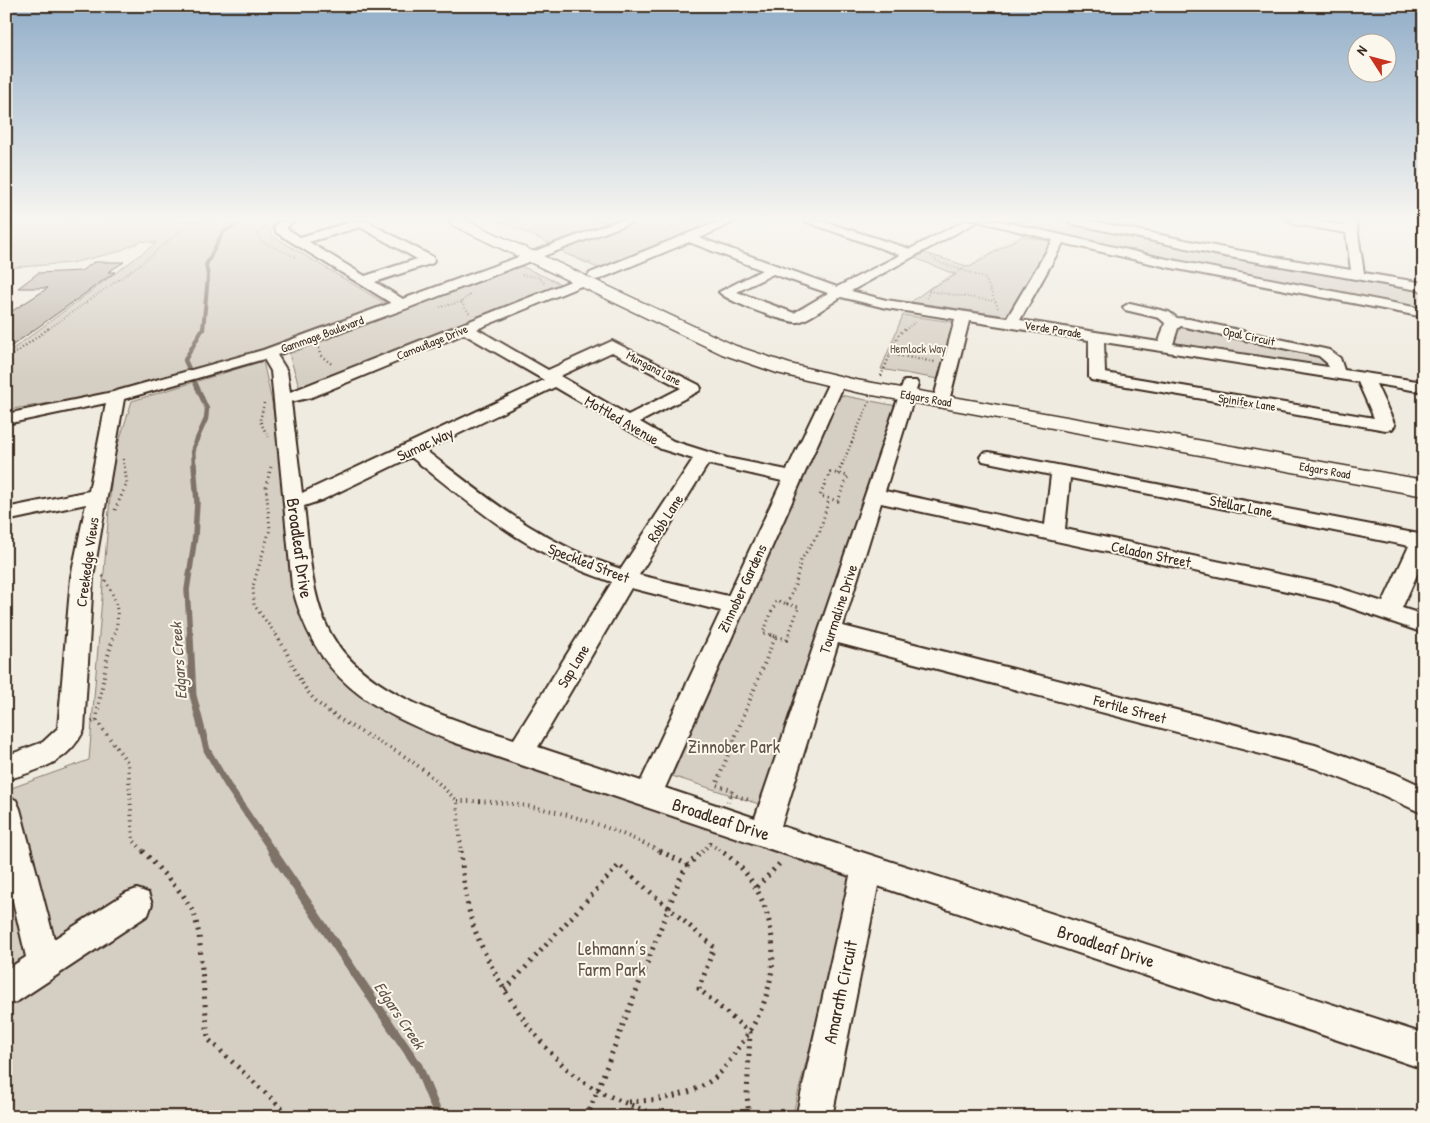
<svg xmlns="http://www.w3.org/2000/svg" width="1430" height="1123" viewBox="0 0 1430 1123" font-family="'Patrick Hand',sans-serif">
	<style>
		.green { fill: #d5cec3; stroke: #887c70 }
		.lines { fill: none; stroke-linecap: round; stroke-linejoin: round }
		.stream-far4 { stroke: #7f7367; stroke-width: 4 }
		.stream-far3 { stroke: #7f7367; stroke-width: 4.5 }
		.stream-far2 { stroke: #7f7367; stroke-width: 5.5 }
		.stream-far1 { stroke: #7f7367; stroke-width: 7 }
		.stream { stroke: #7f7367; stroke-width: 9 }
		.building { fill: #c0b8ad; stroke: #3b2a1e }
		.minor-casing { stroke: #3b2a1e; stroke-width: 4 }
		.major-casing { stroke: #3b2a1e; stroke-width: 3 }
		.path-far4 { stroke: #3b2a1e; stroke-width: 2; stroke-dasharray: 0.5 2.5; stroke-linecap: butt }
		.path-far3 { stroke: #3b2a1e; stroke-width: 2.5; stroke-dasharray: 1 3; stroke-linecap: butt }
		.path-far2 { stroke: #3b2a1e; stroke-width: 3; stroke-dasharray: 1 4; stroke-linecap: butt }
		.path-far1 { stroke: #3b2a1e; stroke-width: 4; stroke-dasharray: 1 4.5; stroke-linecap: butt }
		.path { stroke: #3b2a1e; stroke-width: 5; stroke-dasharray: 2 5.5; stroke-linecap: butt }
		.minor { fill: #fbf7ec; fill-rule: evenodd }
		.major { fill: #fbf7ec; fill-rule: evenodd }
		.labels { text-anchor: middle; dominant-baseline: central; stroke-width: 4; stroke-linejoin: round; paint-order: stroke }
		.far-street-label { font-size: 12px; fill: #3b2a1e; stroke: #fbf7ec }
		.far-park-label { font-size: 12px; fill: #625347; stroke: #fbf7ec }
		.street-label { font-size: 15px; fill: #3b2a1e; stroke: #fbf7ec }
		.water-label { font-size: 16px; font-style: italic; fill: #635448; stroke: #fbf7ec }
		.near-street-label { font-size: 18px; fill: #3b2a1e; stroke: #fbf7ec }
		.near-park-label { font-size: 18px; fill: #625347; stroke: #fbf7ec }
	</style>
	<rect width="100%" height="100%" fill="#f0ebe0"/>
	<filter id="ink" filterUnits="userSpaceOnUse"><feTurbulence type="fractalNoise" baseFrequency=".02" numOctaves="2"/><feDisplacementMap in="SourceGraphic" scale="10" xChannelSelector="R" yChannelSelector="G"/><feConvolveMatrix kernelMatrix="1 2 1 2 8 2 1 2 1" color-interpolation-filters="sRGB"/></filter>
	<g filter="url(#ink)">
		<g class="green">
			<polygon points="6,221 279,221 270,230 271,235 388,305 254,354 121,392 6,410 6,354 156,243 142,241 117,252 71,263 6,268"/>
			<polygon points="500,221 616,221 551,244"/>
			<polygon points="639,221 724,221 602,270 564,253 563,249"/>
			<polygon points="995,221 1062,221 1223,255 1424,291 1424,309 1118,249"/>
			<polygon points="1022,236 1053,242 1008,316 911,302 930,288 956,275 915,258 925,253 970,267"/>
			<polygon points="521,266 563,285 300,389 289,354"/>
			<polygon points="903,315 953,322 938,379 881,369"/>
			<polygon points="1178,325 1318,353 1328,363 1323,367 1187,347 1175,342 1173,339"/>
			<polygon points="263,361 272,402 286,493 292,582 310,639 331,668 369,701 406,723 844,868 851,886 792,1117 6,1117 6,790 89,760 113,460 132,401"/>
			<polygon points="840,395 897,406 762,805 672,776"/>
		</g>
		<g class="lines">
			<polyline class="stream-far4" points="203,330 208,276 206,265 223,232 242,221"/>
			<polyline class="stream-far3" points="194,465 193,448 206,419 207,409 185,360 203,328"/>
			<polyline class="stream-far2" points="190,636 187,590 195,536 197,502 194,464"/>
			<polyline class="stream-far1" points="190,635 193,695 207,750 228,786 273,852"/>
			<polyline class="stream" points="272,851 418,1066 439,1117"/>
		</g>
		<polygon class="building" points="94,262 124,262 108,272 115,272 6,350 6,315 48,288 18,288 38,273 81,271"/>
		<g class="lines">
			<g class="minor-casing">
				<g id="minor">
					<path d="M280,221H293L286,228L300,237L354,221H366L433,257L434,260L433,263L375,282L403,299L617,221H635L408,308L277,355L287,371L290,392L581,277L588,281L586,284L477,329L548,370L612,341L699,385L701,388L699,391L640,422L673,441L727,458L787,470L829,382L837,377L843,379L845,382L665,788L755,818L904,381H916L918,384L885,491L1045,525L1051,475L983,461L980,457L983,453L989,452L1424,535V559L1402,608L1424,615V633L1328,600L881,503L843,626L1315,745L1396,774L1424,787V814L1376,792L1314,768L838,643L781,826L1424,1034V1069L878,886L832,1117H796L850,876L453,742C369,709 315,679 292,586L271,371L264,359L124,399L93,577L84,730C67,764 40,769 6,780V756L43,742L58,728L71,577L86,504L6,521V508L89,491L106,403L6,424V414L113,392L263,350L391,303L277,233L274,227ZM360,227L417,259L365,276L309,242ZM464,334L544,380L302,493L291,402L312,397ZM612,352L681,388L628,415L560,376ZM555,387L661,449L693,459L621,569C539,542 492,501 425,450ZM411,457C480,511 526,554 612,582L514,739C450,719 353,691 325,622C310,586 309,545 304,506L322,500ZM708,464L782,481L728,596L639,575ZM1070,478L1409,546L1383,602L1330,585L1065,529ZM631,588L721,611L641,781L538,747Z"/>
					<path d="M719,221H736L700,238L837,287L900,255L804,221H822L910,249L964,221H1000L1167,259L1424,309V317L1167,267L1063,243L1020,320L1159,342L1165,323L1159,318L1125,310L1123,307L1130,303L1169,312L1177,318L1189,319L1329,350L1340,358L1344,370L1424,382V392L1376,384L1395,425L1392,429L1386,430L1091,380L1089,377V340L969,321L949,401L947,405H935L933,401L955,319L886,308L841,297C831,303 809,320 798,322C786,323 726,301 719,292L762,270L689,242L600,279L595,280L588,276L590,273ZM978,221L1053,240L1007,318L886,300L851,291ZM773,274L828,293L794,313L737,292ZM1181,326L1319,356L1327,363L1328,367L1173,344L1178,328ZM1104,342L1358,382L1374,418L1105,373Z"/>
					<polygon points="1068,221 1092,221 1224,248 1351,270 1346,233 1294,224 1288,221 1317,221 1345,226 1344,221 1356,221 1364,273 1424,283 1424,291 1224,256 1074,224"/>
					<polygon points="6,796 16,800 20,809 54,939 126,893 137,889 148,893 152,904 148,915 18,1001 6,1006 6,970 26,957 6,871"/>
				</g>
			</g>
			<g class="major-casing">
				<polygon id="major" points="448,221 468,221 736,346 790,364 856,380 1424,480 1424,496 856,392 777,373 722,354 450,224"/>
			</g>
			<g class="path-far4">
				<polyline points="266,225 258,234 260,241 296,257"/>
				<polyline points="663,233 678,221"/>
				<polyline points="570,255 590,263"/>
				<polyline points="931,257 941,263 985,278 998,308"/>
				<polyline points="522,275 538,277 545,284"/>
				<polyline points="929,291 994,301"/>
				<polyline points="927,298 930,288 1015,239"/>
				<polyline points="440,307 461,302"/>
				<polyline points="469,313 461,302 470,295"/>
				<polyline points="47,330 142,263 192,221"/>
				<polyline points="905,330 915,322"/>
			</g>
			<g class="path-far3">
				<polyline points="319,348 320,355 333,365"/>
				<polyline points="890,354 935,362"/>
				<polyline points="6,360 49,328"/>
				<polyline points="881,376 899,334 907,328"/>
				<polyline points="264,403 260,421 268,437"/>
				<polyline points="123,459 124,465"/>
				<polyline points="842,465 869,402"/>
			</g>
			<g class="path-far2">
				<polyline points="271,467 266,486 270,529 253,586 254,605 277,636"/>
				<polygon points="830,472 848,476 838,501 820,496"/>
				<polyline points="838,474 842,464"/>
				<polyline points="115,510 127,483 124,464"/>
				<path d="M103,576C115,597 122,612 114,636"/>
				<polyline points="787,604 799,607 788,636"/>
				<polyline points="787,604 795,585 801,560 820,531 829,498"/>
				<polyline points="775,636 763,633 776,601 787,604"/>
			</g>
			<g class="path-far1">
				<path d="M276,635C292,657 298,686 319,704C345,725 375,739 404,756C424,769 441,785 457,801L461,852"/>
				<polyline points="771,635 787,640 789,635"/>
				<polyline points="96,720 107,659 114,635"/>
				<polyline points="92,722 96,720 128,763 133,840 144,852"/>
				<polyline points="731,794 752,801"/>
				<path d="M457,801C533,800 595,819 662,852"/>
				<polyline points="728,802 732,790 716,785 775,637"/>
				<polyline points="702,852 710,844 723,852"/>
			</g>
			<g class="path">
				<polyline points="143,851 183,895 194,913 199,934 208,1039 291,1117"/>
				<path d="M461,851C463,877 466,908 476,933C496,982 535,1045 578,1078C602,1096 633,1105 660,1117"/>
				<polyline points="660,851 688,865"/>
				<polyline points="757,887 781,862"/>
				<polyline points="505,990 619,865 714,947 699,989 750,1033 747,1095 749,1117"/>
				<path d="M629,1102C657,1100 689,1097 713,1079C723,1072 730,1060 737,1050C750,1032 763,1011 768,989C782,939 765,879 721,851"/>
				<polyline points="587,1117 681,876 688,865 703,851"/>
			</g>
			<use href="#minor" class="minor"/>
			<use href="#major" class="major"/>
		</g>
	</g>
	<linearGradient id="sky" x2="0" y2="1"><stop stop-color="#90adc8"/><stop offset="0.58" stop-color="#f8f6f1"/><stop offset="1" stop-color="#f8f6f1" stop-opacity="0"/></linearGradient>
	<rect width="1430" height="378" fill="url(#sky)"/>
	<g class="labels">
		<g class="far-street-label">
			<text transform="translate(1053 329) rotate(9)">Verde Parade</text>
			<text transform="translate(322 334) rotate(-20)">Gammage Boulevard</text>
			<text transform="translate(1249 336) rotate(12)">Opal Circuit</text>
			<text transform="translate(432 342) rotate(-22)">Camouflage Drive</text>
			<text transform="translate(654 368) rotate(28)">Mungana Lane</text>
			<text transform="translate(926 398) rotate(10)">Edgars Road</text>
			<text transform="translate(1247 402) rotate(9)">Spinifex Lane</text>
			<text transform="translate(1325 470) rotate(10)">Edgars Road</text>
		</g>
		<g class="far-park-label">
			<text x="918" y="348">Hemlock Way</text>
		</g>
		<g class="street-label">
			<text transform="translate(622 420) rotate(30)">Mottled Avenue</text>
			<text transform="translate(425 444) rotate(-25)">Sumac Way</text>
			<text transform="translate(1241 506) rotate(11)">Stellar Lane</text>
			<text transform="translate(665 518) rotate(-57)">Robb Lane</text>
			<text transform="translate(1151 554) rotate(12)">Celadon Street</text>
			<text transform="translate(87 562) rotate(-82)">Creekedge Views</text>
			<text transform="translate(589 563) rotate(21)">Speckled Street</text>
			<text transform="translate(742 588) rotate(-65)">Zinnober Gardens</text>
			<text transform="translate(838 609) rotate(-72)">Tourmaline Drive</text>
			<text transform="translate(573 666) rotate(-59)">Sap Lane</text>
			<text transform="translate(1130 709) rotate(15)">Fertile Street</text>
		</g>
		<g class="water-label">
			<text transform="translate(178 661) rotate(-94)">Edgars Creek</text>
			<text transform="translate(400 1015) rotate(56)">Edgars Creek</text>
		</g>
		<g class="near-street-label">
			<text transform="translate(300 548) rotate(82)">Broadleaf Drive</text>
			<text transform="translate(721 819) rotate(18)">Broadleaf Drive</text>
			<text transform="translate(1106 946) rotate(18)">Broadleaf Drive</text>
			<text transform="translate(840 992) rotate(-78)">Amarath Circuit</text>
		</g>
		<g class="near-park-label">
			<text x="734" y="746">Zinnober Park</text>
			<text x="612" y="948">Lehmann’s<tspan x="612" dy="21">Farm Park</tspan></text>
		</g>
	</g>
	<rect width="1430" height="1123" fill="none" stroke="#fbf7ec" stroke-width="25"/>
	<rect x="12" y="12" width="1405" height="1098" fill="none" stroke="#3b2a1e" stroke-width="2" filter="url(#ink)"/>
	<g transform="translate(1372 58) rotate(306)"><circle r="24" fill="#fbf7ec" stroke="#aea59a"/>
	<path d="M0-4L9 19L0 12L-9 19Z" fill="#c8321e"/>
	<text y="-8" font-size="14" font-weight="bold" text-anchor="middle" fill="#3b2a1e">N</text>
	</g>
</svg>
